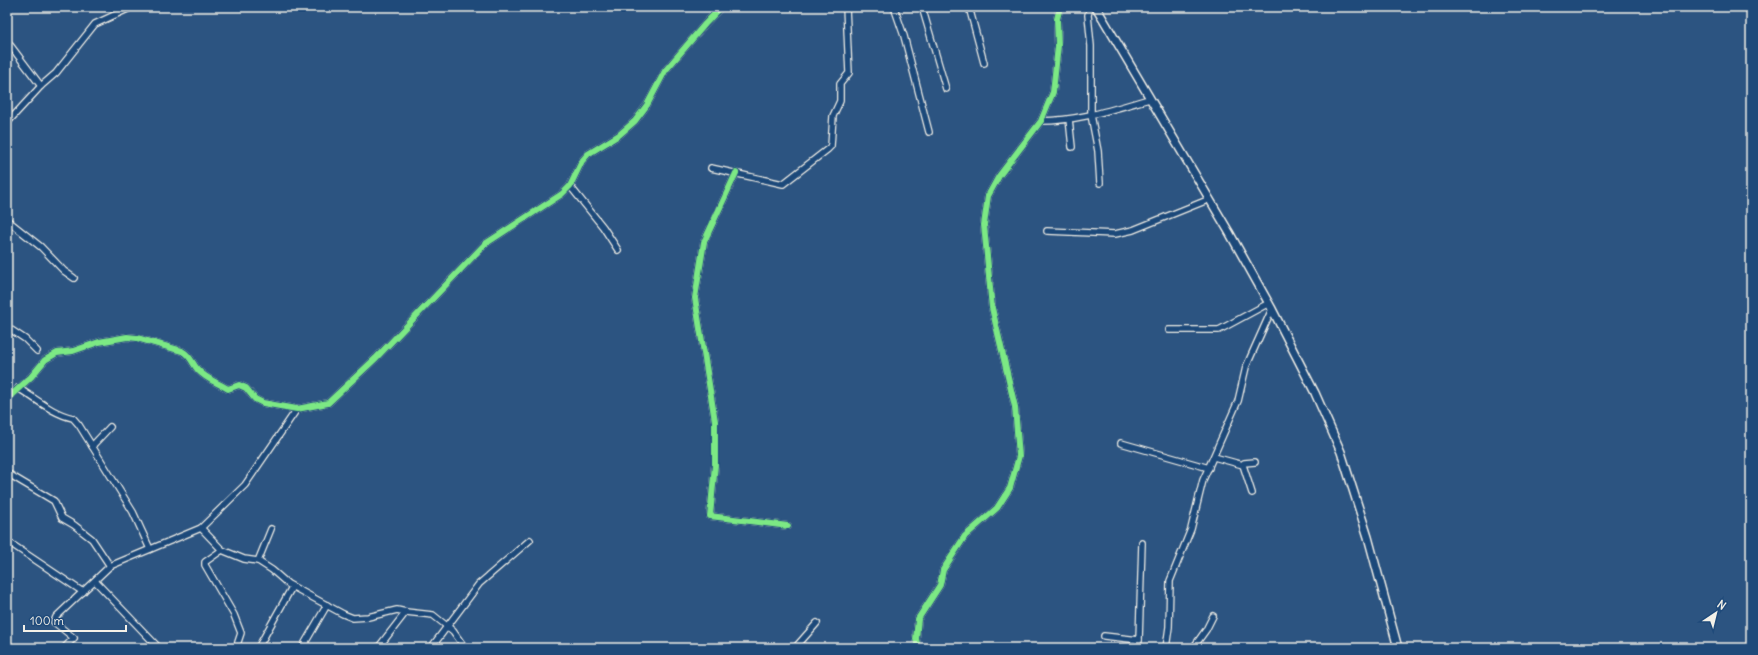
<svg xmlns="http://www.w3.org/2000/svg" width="1758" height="655" viewBox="0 0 1758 655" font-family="Delius,sans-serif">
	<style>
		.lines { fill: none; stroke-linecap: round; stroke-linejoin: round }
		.street-casing { stroke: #f4f1e8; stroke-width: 8 }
		.secondary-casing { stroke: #f4f1e8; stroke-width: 10 }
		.street { stroke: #1f4a7a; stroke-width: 5.5 }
		.secondary { stroke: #1f4a7a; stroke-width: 7 }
		.cycleway-casing { stroke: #1f4a7a; stroke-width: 8 }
		.cycleway { stroke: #7ce984; stroke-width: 6 }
	</style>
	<rect width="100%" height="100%" fill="#2c5481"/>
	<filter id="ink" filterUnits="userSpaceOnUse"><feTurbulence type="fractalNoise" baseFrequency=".025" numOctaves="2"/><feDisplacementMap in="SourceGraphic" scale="8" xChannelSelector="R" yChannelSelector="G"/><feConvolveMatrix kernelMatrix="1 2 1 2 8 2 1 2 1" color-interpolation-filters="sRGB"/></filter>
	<g filter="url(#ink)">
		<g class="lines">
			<g class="street-casing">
				<g id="street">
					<polyline points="894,7 904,36 929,132"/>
					<polyline points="922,7 946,89"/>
					<polyline points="969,7 984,63"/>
					<polyline points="1090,7 1088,15 1091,46 1091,115 1098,151 1100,183"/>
					<polyline points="7,41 41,86"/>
					<polyline points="1069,119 1072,147"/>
					<path d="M1041,121C1078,121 1114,109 1149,99"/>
					<polyline points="7,123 41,86 56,73 95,24 132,7"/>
					<polyline points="711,168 783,184 828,149 831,146 833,116 840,101 840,84 849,73 846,7"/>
					<polyline points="736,173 704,242 695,298 715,421 715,465 710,516 788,526"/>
					<polyline points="570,186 603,227 618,250"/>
					<polyline points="7,220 41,247 64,271 74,278"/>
					<polyline points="1047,231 1115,234 1133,230 1210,199"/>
					<polyline points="7,327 25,339 37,351"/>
					<polyline points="1169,330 1219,330 1269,303"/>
					<path d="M18,388C35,398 53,414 73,418L79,425L133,512L150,549"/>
					<path d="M7,399L31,377L45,360L57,353L73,351L99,342L127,337L137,338L182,351C191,356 192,363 198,370C206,379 218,383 228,389L239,385L246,388L255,399L263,403L297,409L328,403L376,358L485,244L562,194L570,186L582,161L588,154L619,135L635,121L647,105L665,71L705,24L721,7"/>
					<polyline points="1121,443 1209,468"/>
					<polyline points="92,446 110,427"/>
					<polyline points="1214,457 1243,465 1244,463 1255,462"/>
					<polyline points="1243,465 1252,493"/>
					<polyline points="7,473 54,501 62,518 74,525 92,539 110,566"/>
					<polyline points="201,528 222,550 244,559 258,561 272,570 288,584 343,614 353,618 368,617 397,610 406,612 433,615 453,631 465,648"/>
					<polyline points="7,541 83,592"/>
					<polyline points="222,550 205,562 205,565 234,615 241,633 236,648"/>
					<polyline points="258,561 271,529"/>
					<polyline points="95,581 159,648"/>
					<polyline points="1104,636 1139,640"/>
					<polyline points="64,648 74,638 54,622 56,617 110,566 201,528 245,485 297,409"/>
					<polyline points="258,648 292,587"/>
					<polyline points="302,648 327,605"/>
					<polyline points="378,648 406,612"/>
					<polyline points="431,648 479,584 530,540"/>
					<polyline points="795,648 817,623"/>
					<polyline points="918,648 916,639 918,619 940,585 943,570 965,536 997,508 1010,488 1019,456 1015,407 992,308 984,225 988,196 999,176 1041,121 1053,92 1058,46 1057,19 1060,7"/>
					<polyline points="1137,648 1139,640 1142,543"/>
					<polyline points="1166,648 1169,627 1170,581 1191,529 1203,480 1238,401 1246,367 1272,309"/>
					<polyline points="1193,648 1206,630 1213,616"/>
				</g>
			</g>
			<g class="secondary-casing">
				<polyline id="secondary" points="1096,7 1229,232 1272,309 1315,393 1341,452 1368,537 1398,648"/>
			</g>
			<use href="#street" class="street"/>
			<use href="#secondary" class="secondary"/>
			<g class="cycleway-casing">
				<g id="cycleway">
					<polyline points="736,173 704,242 695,298 715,421 715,465 710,516 788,526"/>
					<path d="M7,399L31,377L45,360L57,353L73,351L99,342L127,337L137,338L182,351C191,356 192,363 198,370C206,379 218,383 228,389L239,385L246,388L255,399L263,403L297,409L328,403L376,358L485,244L562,194L570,186L582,161L588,154L619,135L635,121L647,105L665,71L705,24L721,7"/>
					<polyline points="918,648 916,639 918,619 940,585 943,570 965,536 997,508 1010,488 1019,456 1015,407 992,308 984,225 988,196 999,176 1041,121 1053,92 1058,46 1057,19 1060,7"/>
				</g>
			</g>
			<use href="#cycleway" class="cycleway"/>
		</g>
	</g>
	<rect width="1758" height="655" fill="none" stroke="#1f4a7a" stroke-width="24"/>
	<rect x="12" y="12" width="1734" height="631" fill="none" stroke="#f4f1e8" stroke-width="1.5" filter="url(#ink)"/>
	<g transform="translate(1716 613) rotate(35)" stroke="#1f4a7a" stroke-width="3" paint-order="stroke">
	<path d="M0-3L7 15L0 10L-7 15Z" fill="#f4f1e8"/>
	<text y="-6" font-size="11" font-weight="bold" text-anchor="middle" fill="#f4f1e8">N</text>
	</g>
	<path d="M24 625v6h102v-6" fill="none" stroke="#f4f1e8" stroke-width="2"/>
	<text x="30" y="625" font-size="12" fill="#f4f1e8" stroke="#1f4a7a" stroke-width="3" paint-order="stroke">100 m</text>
</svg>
